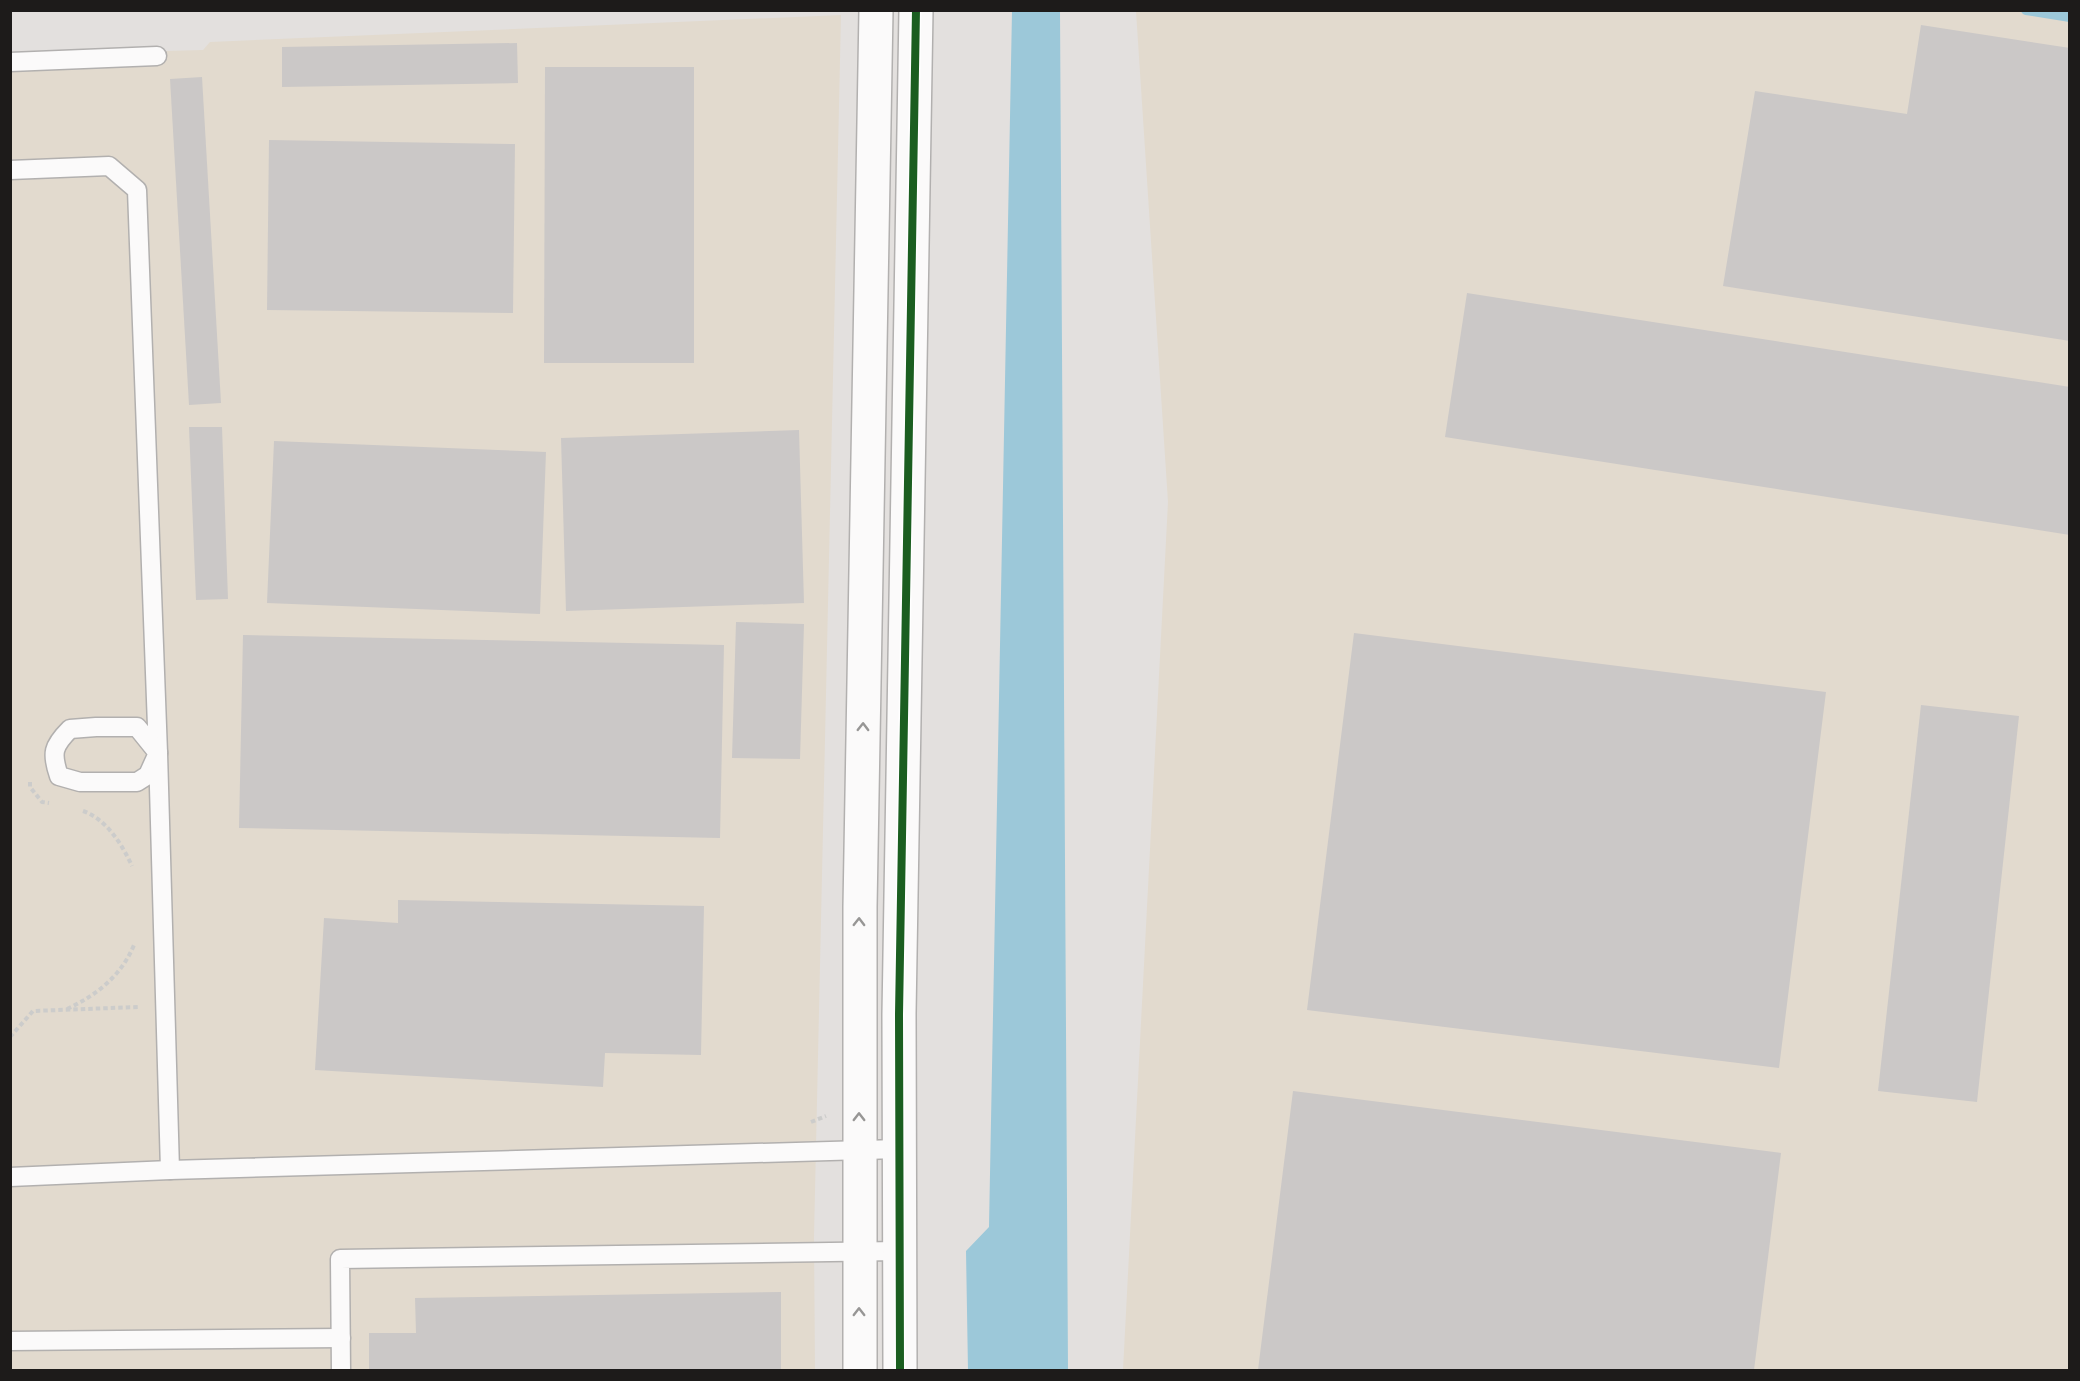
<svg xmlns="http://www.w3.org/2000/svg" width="2080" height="1381" viewBox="0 0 2080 1381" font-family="Barlow,sans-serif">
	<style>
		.industrial { fill: #e2dace }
		.water { fill: #9cc8d9 }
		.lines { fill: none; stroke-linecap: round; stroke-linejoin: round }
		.stream { stroke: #9cc8d9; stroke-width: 10 }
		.building { fill: #cbc8c7 }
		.lane-casing { stroke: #b2b0af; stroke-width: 21 }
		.secondary-casing { stroke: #b2b0af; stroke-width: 36 }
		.path { stroke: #cccccb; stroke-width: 4; stroke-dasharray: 4.5 3; stroke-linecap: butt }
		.lane { stroke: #fbfafa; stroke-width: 18 }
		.secondary { stroke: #fbfafa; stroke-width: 33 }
		.cycleway-casing { stroke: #fff; stroke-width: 11 }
		.cycleway { stroke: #1b5e20; stroke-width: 8 }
		.oneway { stroke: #979695 }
	</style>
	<rect width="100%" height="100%" fill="#e3e0de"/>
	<g class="industrial">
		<polygon points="1136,11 2069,11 2069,1370 1123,1370 1168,502"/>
		<polygon points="841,15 814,1237 815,1370 11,1370 10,68 167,60 166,51 203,50 210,42"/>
	</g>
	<polygon class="water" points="1012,11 1060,11 1068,1370 968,1370 966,1251 989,1227"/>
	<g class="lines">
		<polyline class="stream" points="2026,10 2070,17"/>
	</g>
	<g class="building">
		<polygon points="1921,25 2070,48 2070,341 1723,286 1755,91 1907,114"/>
		<polygon points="517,43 518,83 282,87 282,47"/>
		<polygon points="545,67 694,67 694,363 544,363"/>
		<polygon points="202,77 221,403 189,405 170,79"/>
		<polygon points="269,140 515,144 513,313 267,310"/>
		<polygon points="1467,293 2070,387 2070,535 1445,437"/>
		<polygon points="189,427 222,427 228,599 196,600"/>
		<polygon points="799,430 804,603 566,611 561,438"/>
		<polygon points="274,441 546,452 540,614 267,603"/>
		<polygon points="736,622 804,624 800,759 732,758"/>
		<polygon points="1354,633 1826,692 1779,1068 1307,1010"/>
		<polygon points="243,635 724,645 720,838 239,828"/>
		<polygon points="1921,705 2019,716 1977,1102 1878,1091"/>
		<polygon points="398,900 704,906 701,1055 605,1053 603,1087 315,1070 324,918 398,923"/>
		<polygon points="1293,1091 1781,1153 1754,1370 1258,1370"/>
		<polygon points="781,1292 781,1370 369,1370 369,1333 416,1333 415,1298"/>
	</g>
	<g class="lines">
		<g class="lane-casing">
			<g id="lane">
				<polyline points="10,62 157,56"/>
				<polyline points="10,170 109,166 137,190 158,753 170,1170"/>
				<path d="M96,727H137L158,753L148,775L137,782H80L59,776C51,753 53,746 70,729Z"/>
				<polyline points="10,1177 170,1170 898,1149"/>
				<polyline points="10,1341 341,1338"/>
				<polyline points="341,1370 340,1259 899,1251"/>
			</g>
		</g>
		<g class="secondary-casing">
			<g id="secondary">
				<polyline points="860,1370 860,907 876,10"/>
				<polyline points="900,1370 899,1014 916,10"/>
			</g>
		</g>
		<g class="path">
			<polyline points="30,782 30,787 42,802 49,803"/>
			<path d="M83,811C106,819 122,844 132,866"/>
			<path d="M67,1009C97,995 121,976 134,945"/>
			<polyline points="10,1037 33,1011 138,1007"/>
			<polyline points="811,1122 826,1116"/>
		</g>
		<use href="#lane" class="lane"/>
		<use href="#secondary" class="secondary"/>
		<g class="cycleway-casing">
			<polyline id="cycleway" points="900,1370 899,1014 916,10"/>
		</g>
		<use href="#cycleway" class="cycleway"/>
	</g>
	<defs><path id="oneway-chevron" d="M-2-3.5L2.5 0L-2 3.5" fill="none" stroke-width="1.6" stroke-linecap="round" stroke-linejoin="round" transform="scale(1.5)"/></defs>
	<g class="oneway">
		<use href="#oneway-chevron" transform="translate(863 727) rotate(-89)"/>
		<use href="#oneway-chevron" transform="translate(859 922) rotate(-89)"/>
		<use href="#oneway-chevron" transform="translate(859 1117) rotate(-90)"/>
		<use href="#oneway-chevron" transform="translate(859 1312) rotate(-90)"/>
	</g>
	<rect width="2080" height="1381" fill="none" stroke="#1d1b1a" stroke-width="24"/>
</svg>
